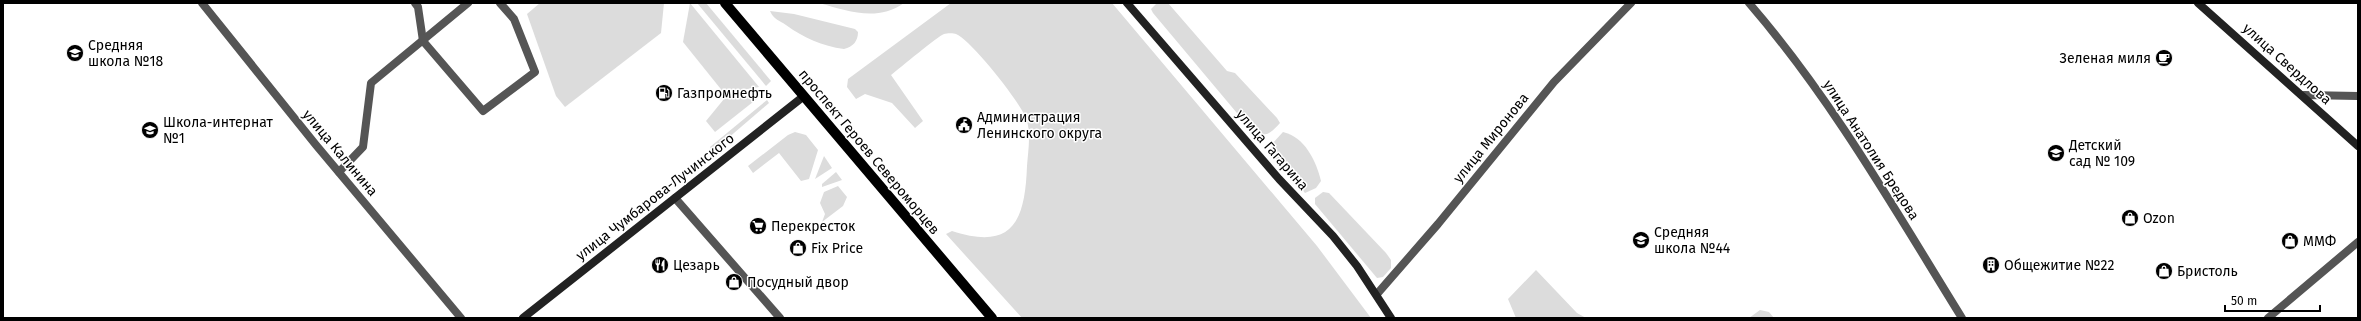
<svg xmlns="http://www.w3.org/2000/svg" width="2361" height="321" viewBox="0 0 2361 321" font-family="'Fira Sans',sans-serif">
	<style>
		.green { fill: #dcdcdc }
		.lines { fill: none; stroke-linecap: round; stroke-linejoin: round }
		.street { stroke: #555; stroke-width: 8 }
		.secondary { stroke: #222; stroke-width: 8 }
		.primary { stroke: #000; stroke-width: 10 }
		.labels { text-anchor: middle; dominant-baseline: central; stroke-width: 3; stroke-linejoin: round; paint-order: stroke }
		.poi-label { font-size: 14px; fill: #000; stroke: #fff; text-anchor: start }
		.street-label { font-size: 14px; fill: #000; stroke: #fff }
	</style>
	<rect width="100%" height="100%" fill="#fff"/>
	<g class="green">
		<polygon points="540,3 664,3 661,33 565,107 556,96 527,14"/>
		<polygon points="690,3 759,87 724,93 683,42"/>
		<polygon points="697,3 706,3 771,81 766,86"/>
		<path d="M819,3H904C877,22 848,11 819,3Z"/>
		<path d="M951,3H1112L1317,246L1371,318H1022L946,234L952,231C1013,251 1025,221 1027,166C1028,152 1031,135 1027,121C1023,105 971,40 956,34C954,33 947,33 944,34C938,36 900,68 891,75L923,121L915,128L892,103L865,94L856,99L847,87L848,79Z"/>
		<path d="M1157,3H1168L1227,71L1235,73L1277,118L1280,123C1270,134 1265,138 1252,131L1153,13L1151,9Z"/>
		<path d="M770,11L794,14L855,29L858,32C858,41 853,47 844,49C822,46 804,38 786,25C779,20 774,20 770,11Z"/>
		<polygon points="760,92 758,98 715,132 706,121 724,99"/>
		<polygon points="767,100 769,103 713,151 710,147"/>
		<polygon points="795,132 806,135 818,150 809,179 801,181 779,153 753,173 748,166 788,135"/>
		<path d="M1283,132C1305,137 1316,161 1321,181L1316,188L1305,193L1271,153L1272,144Z"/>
		<polygon points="824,156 832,168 815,179"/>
		<polygon points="836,172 842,180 822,187 822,184"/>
		<polygon points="838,186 847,197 843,206 822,222 825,214 820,203 824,192"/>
		<polygon points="1323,192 1329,193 1386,253 1391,260 1391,268 1383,277 1377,278 1315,204 1315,198"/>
		<polygon points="1536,270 1577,313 1586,318 1516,318 1508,299"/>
		<polygon points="1760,310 1769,312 1774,318 1749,318"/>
	</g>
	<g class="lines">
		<g class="street">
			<polyline points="202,3 316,145 461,318"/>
			<polyline points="415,3 418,7 423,41 483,111 535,72 514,19 500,3"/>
			<path d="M1749,3C1832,99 1895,210 1962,318"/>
			<polyline points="2304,95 2358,96"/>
			<polyline points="339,172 363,147 371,83 468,3"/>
			<polyline points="675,198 780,318"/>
			<polyline points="1377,294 1438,224 1554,82 1631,3"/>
			<polyline points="2268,318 2358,242"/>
		</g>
		<g class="secondary">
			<polyline points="1127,3 1279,179 1333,236 1357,266 1391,318"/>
			<polyline points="2198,3 2358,146"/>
			<polyline points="523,318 804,96"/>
		</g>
		<polyline class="primary" points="725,3 992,318"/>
	</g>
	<defs>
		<g id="school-disc" transform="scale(0.9)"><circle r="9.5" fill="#000" stroke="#fff"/><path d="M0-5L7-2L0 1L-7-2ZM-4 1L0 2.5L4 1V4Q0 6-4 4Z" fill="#fff"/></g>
		<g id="cafe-disc" transform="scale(0.9)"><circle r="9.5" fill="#000" stroke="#fff"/><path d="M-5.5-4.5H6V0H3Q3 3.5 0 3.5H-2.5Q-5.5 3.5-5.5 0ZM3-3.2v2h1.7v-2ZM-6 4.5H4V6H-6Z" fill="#fff"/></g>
		<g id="fuel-disc" transform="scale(0.9)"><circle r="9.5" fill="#000" stroke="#fff"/><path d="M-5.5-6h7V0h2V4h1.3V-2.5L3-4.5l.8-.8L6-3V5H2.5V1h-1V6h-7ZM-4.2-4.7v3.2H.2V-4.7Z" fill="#fff"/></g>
		<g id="civic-disc" transform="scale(0.9)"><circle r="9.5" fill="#000" stroke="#fff"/><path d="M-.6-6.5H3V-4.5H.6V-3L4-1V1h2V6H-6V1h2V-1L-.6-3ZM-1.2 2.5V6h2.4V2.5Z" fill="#fff"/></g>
		<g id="shop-disc" transform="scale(0.9)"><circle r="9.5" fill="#000" stroke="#fff"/><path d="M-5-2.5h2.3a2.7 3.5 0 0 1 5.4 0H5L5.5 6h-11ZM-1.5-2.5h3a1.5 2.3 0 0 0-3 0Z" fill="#fff"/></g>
		<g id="supermarket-disc" transform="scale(0.9)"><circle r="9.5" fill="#000" stroke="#fff"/><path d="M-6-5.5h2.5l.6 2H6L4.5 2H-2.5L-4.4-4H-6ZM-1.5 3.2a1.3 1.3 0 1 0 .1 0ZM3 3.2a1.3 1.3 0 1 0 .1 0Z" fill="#fff"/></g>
		<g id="restaurant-disc" transform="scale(0.9)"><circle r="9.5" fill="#000" stroke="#fff"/><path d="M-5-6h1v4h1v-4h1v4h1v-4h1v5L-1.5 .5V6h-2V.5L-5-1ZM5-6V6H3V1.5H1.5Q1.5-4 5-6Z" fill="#fff"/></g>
		<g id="building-disc" transform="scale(0.9)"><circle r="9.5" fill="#000" stroke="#fff"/><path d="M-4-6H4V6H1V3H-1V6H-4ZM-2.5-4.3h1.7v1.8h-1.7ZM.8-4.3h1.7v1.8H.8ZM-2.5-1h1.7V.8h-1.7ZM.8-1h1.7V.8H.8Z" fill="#fff"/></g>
	</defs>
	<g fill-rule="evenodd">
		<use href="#school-disc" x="75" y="53"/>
		<use href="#cafe-disc" x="2164" y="58"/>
		<use href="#fuel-disc" x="664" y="93"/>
		<use href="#civic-disc" x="964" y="125"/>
		<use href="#school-disc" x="150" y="130"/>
		<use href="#school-disc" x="2056" y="153"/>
		<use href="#shop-disc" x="2130" y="218"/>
		<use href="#supermarket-disc" x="758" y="226"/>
		<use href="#school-disc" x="1641" y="240"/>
		<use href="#shop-disc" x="2290" y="241"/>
		<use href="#shop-disc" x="798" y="248"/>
		<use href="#restaurant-disc" x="660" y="265"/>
		<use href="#building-disc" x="1991" y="265"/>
		<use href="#shop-disc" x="2164" y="271"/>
		<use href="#shop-disc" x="734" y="282"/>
	</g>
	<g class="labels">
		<g class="poi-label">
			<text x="88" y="45">Средняя<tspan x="88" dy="16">школа №18</tspan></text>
			<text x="2151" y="58" text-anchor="end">Зеленая миля</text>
			<text x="677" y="93">Газпромнефть</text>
			<text x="977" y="117">Администрация<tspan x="977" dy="16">Ленинского округа</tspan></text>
			<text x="163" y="122">Школа-интернат<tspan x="163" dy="16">№1</tspan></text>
			<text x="2069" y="145">Детский<tspan x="2069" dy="16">сад № 109</tspan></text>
			<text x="2143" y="218">Ozon</text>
			<text x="771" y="226">Перекресток</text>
			<text x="1654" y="232">Средняя<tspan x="1654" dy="16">школа №44</tspan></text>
			<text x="2303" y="241">ММФ</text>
			<text x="811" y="248">Fix Price</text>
			<text x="673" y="265">Цезарь</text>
			<text x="2004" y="265">Общежитие №22</text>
			<text x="2177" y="271">Бристоль</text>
			<text x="747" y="282">Посудный двор</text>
		</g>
		<g class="street-label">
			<text transform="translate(2287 64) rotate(42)">улица Свердлова</text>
			<text transform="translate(1491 138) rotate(-51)">улица Миронова</text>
			<text transform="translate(1272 150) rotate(49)">улица Гагарина</text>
			<text transform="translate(1871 150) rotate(57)">улица Анатолия Бредова</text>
			<text transform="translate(869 152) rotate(50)">проспект Героев Североморцев</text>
			<text transform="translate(340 153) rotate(50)">улица Калинина</text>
			<text transform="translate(655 197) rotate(-38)">улица Чумбарова-Лучинского</text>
		</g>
	</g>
	<rect width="2361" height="321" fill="none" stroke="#000000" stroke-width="8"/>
	<path d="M2225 305v6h95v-6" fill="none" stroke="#000000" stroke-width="2"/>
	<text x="2231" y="305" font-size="12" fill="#000000" stroke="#ffffff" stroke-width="3" paint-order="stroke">50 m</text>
</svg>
